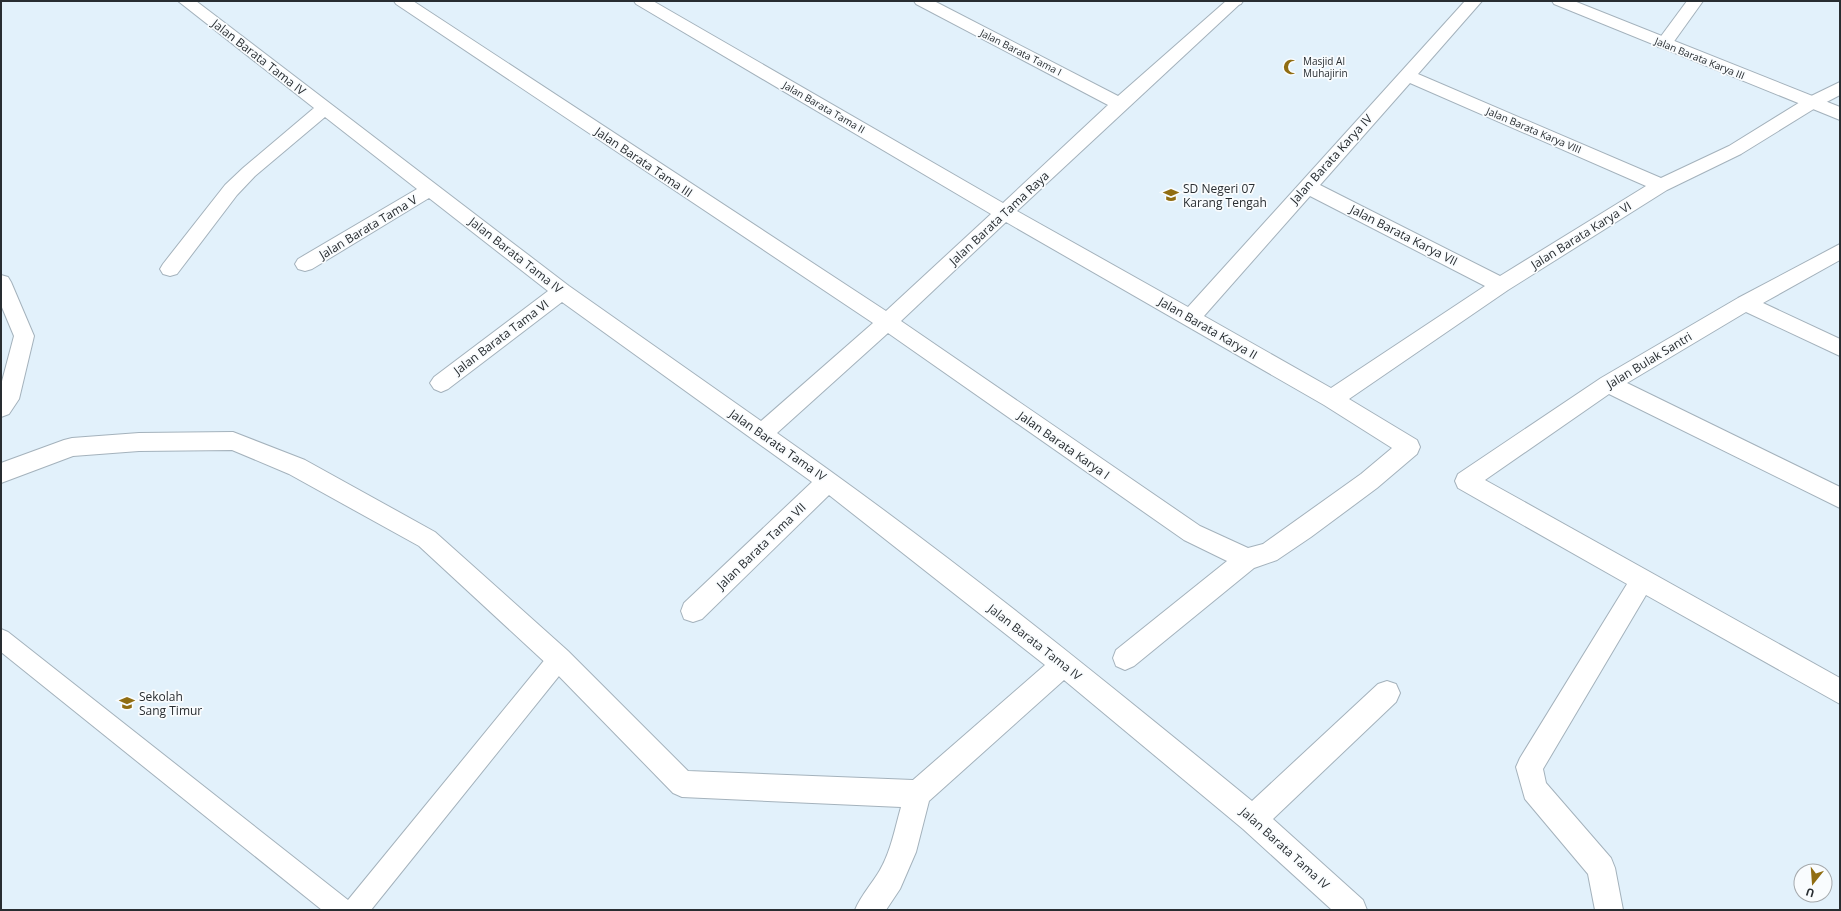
<svg xmlns="http://www.w3.org/2000/svg" width="1841" height="911" viewBox="0 0 1841 911" font-family="'Open Sans',sans-serif">
	<style>
		.lines { fill: none; stroke-linecap: round; stroke-linejoin: round }
		.lane-casing { stroke: #a4b2bc; stroke-width: 2 }
		.street-casing { stroke: #a4b2bc; stroke-width: 2 }
		.secondary-casing { stroke: #a4b2bc; stroke-width: 2 }
		.lane { fill: #fff; fill-rule: evenodd }
		.street { fill: #fff; fill-rule: evenodd }
		.secondary { fill: #fff; fill-rule: evenodd }
		.labels { text-anchor: middle; dominant-baseline: central; stroke-width: 3.5; stroke-linejoin: round; paint-order: stroke }
		.far-street-label { font-size: 10px; fill: #282d31; stroke: #f9fcfe }
		.far-poi-label { font-size: 10px; fill: #282d31; stroke: #f9fcfe; text-anchor: start }
		.street-label { font-size: 12px; fill: #282d31; stroke: #f9fcfe }
		.poi-label { font-size: 12px; fill: #282d31; stroke: #f9fcfe; text-anchor: start }
	</style>
	<rect width="100%" height="100%" fill="#e2f1fb"/>
	<g class="lines">
		<g class="lane-casing">
			<polygon id="lane" points="1,629 8,632 348,900 551,652 559,649 567,652 570,659 567,666 371,910 322,910 1,652"/>
		</g>
		<g class="street-casing">
			<g id="street">
				<path d="M178,1H196L569,286L761,421L873,323L396,4L394,1H413L886,311L991,214L636,4L634,1H653L1003,203L1108,105L916,4L914,1H934L1118,96L1226,1H1243L1017,211L1188,307L1465,1H1482L1418,74L1661,178L1729,146L1805,99L1840,82V95L1817,107L1741,154L1667,190L1508,290L1349,399L1417,440L1420,447L1417,454L1377,488L1311,537L1277,560L1254,568L1134,666L1125,670L1116,666L1113,658L1116,650L1227,561L1184,540L888,333L777,433C941,548 1097,674 1252,801L1378,684L1387,681L1396,684L1400,693L1396,702L1273,819L1363,900L1367,910H1332L1243,829L1064,680L929,801L916,852L900,889L886,910H855C861,895 872,884 880,870C891,851 895,828 901,807L682,797L673,793L550,667L419,546L289,474L232,450L139,451L73,456L1,483V463L64,440L72,438L139,433L233,432L305,460L435,532L568,651L688,771L913,780L1045,665L829,495L702,619L693,622L684,619L681,611L684,603L812,482L562,302L448,389L441,392L434,389L430,383L434,377L548,291L429,198L312,269L305,271L298,269L295,264L298,259L417,189L325,117L255,176L237,195L177,274L170,276L163,274L160,269L163,264L225,185L243,168L314,108ZM1410,83L1646,186L1500,276L1320,185ZM1310,196L1485,286L1331,388L1204,316ZM1006,222L1324,405L1392,448L1361,474L1263,544L1248,548L1200,526L901,321Z"/>
				<polygon points="1687,1 1703,1 1670,47 1664,48 1658,47 1656,43"/>
				<polygon points="1840,244 1840,260 1763,303 1840,339 1840,356 1746,312 1627,383 1840,487 1840,508 1609,394 1485,480 1840,678 1840,704 1646,595 1543,769 1546,783 1611,858 1615,868 1623,910 1595,910 1588,874 1525,799 1516,767 1520,758 1627,584 1458,488 1455,481 1458,474 1601,378 1738,298"/>
				<polygon points="1,275 8,277 11,282 34,336 19,399 9,414 1,417 1,385 14,336 1,305"/>
			</g>
		</g>
		<g class="secondary-casing">
			<g id="secondary">
				<polygon points="1226,1 1243,1 1241,4 1234,6 1228,4"/>
				<polygon points="1552,1 1574,1 1840,107 1840,120 1554,4"/>
			</g>
		</g>
		<use href="#lane" class="lane"/>
		<use href="#street" class="street"/>
		<use href="#secondary" class="secondary"/>
	</g>
	<defs>
		<g id="mosque-bare" transform="scale(1.2)"><path d="M3.5-4.9A6 6 0 1 0 3.5 4.9A5 5 0 1 1 3.5-4.9Z" fill="#906d12" stroke="#f9fcfe" stroke-width="2.5" paint-order="stroke"/></g>
		<g id="school-bare" transform="scale(1.2)"><path d="M0-5L7-2L0 1L-7-2ZM-4 1L0 2.5L4 1V4Q0 6-4 4Z" fill="#906d12" stroke="#f9fcfe" stroke-width="2.5" paint-order="stroke"/></g>
	</defs>
	<g fill-rule="evenodd">
		<use href="#mosque-bare" x="1291" y="67"/>
		<use href="#school-bare" x="1171" y="195"/>
		<use href="#school-bare" x="127" y="703"/>
	</g>
	<g class="labels">
		<g class="far-street-label">
			<text transform="translate(1021 52) rotate(27)">Jalan Barata Tama I</text>
			<text transform="translate(1700 58) rotate(22)">Jalan Barata Karya III</text>
			<text transform="translate(824 107) rotate(30)">Jalan Barata Tama II</text>
			<text transform="translate(1534 130) rotate(23)">Jalan Barata Karya VIII</text>
		</g>
		<g class="far-poi-label">
			<text x="1303" y="61">Masjid Al<tspan x="1303" dy="12">Muhajirin</tspan></text>
		</g>
		<g class="street-label">
			<text transform="translate(259 57) rotate(38)">Jalan Barata Tama IV</text>
			<text transform="translate(1331 159) rotate(-48)">Jalan Barata Karya IV</text>
			<text transform="translate(644 162) rotate(34)">Jalan Barata Tama III</text>
			<text transform="translate(999 218) rotate(-43)">Jalan Barata Tama Raya</text>
			<text transform="translate(368 227) rotate(-31)">Jalan Barata Tama V</text>
			<text transform="translate(1404 235) rotate(27)">Jalan Barata Karya VII</text>
			<text transform="translate(1581 235) rotate(-32)">Jalan Barata Karya VI</text>
			<text transform="translate(516 255) rotate(38)">Jalan Barata Tama IV</text>
			<text transform="translate(1208 328) rotate(30)">Jalan Barata Karya II</text>
			<text transform="translate(501 337) rotate(-37)">Jalan Barata Tama VI</text>
			<text transform="translate(1649 360) rotate(-31)">Jalan Bulak Santri</text>
			<text transform="translate(778 445) rotate(35)">Jalan Barata Tama IV</text>
			<text transform="translate(1064 445) rotate(35)">Jalan Barata Karya I</text>
			<text transform="translate(761 546) rotate(-44)">Jalan Barata Tama VII</text>
			<text transform="translate(1035 642) rotate(38)">Jalan Barata Tama IV</text>
			<text transform="translate(1285 848) rotate(42)">Jalan Barata Tama IV</text>
		</g>
		<g class="poi-label">
			<text x="1183" y="188">SD Negeri 07<tspan x="1183" dy="14">Karang Tengah</tspan></text>
			<text x="139" y="696">Sekolah<tspan x="139" dy="14">Sang Timur</tspan></text>
		</g>
	</g>
	<rect width="1841" height="911" fill="none" stroke="#282d31" stroke-width="4"/>
	<g transform="translate(1813 883) rotate(197)"><circle r="19" fill="#f9fcfe" stroke="#a5a9ac"/>
	<path d="M0-3L7 15L0 10L-7 15Z" fill="#906d12"/>
	<text y="-6" font-size="11" font-weight="bold" text-anchor="middle" fill="#282d31">U</text>
	</g>
</svg>
